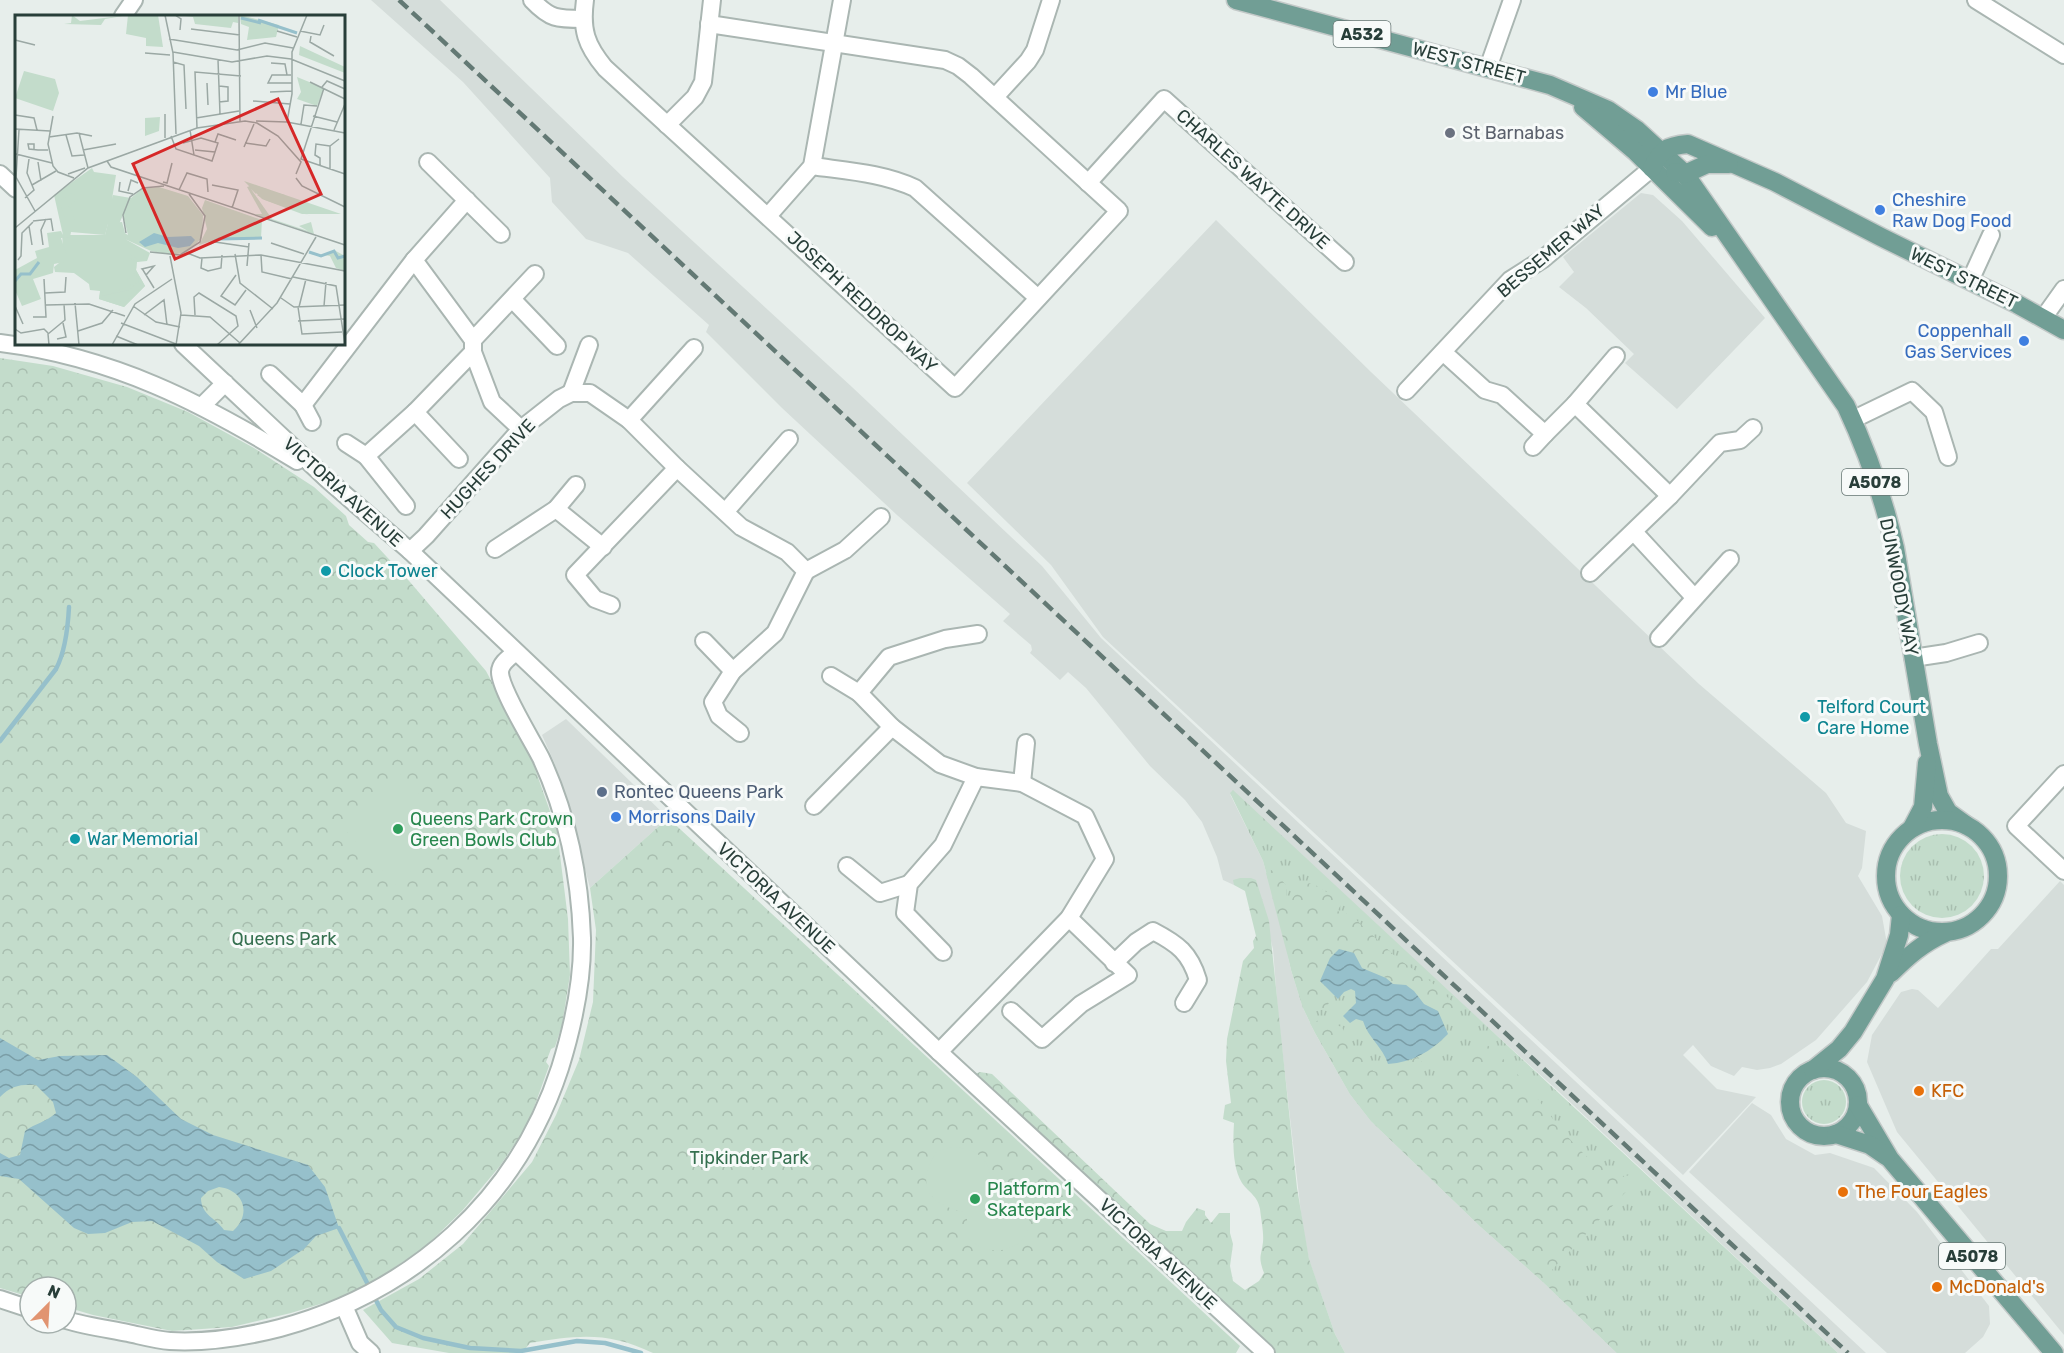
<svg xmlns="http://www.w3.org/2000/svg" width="2064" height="1353" viewBox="0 0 2064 1353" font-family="Rubik,sans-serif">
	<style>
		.built { fill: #d5ddda }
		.grass { fill: url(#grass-tufts) }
		.forest { fill: url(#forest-crowns) }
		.pitch { fill: #c3dccb }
		.water { fill: url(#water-waves); fill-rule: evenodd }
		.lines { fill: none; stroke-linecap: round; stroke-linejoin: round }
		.stream { stroke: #96c0cb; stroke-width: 4.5 }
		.minor-casing { stroke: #aab6b2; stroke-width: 20 }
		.major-casing { stroke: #c3c9c8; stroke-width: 21 }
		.minor { stroke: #fff; stroke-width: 16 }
		.major { stroke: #719e95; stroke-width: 18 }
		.rail { stroke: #637974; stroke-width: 4.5; stroke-dasharray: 12 6; stroke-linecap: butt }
		.shop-dot { fill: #3f7fe0; stroke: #f7faf9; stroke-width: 2 }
		.worship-dot { fill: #6b7280; stroke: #f7faf9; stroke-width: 2 }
		.culture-dot { fill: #0f9aa8; stroke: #f7faf9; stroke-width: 2 }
		.service-dot { fill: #5c6f8a; stroke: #f7faf9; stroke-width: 2 }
		.leisure-dot { fill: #2e9e5b; stroke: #f7faf9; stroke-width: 2 }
		.food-dot { fill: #e8710a; stroke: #f7faf9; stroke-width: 2 }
		.labels { text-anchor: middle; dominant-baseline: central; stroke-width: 6; stroke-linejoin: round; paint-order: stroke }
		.shield { fill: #f7faf9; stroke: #667673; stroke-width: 1.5 }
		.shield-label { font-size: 16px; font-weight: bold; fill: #283e39 }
		.street-label { font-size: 18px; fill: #283e39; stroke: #f7faf9 }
		.shop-label { font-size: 18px; fill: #366cbe; stroke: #f7faf9; text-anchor: start }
		.worship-label { font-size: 18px; fill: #5b616d; stroke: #f7faf9; text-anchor: start }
		.culture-label { font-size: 18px; fill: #0d838f; stroke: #f7faf9; text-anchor: start }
		.service-label { font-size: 18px; fill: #4e5e75; stroke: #f7faf9; text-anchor: start }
		.leisure-label { font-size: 18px; fill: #27864d; stroke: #f7faf9; text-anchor: start }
		.park-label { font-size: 18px; fill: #367050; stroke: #f7faf9 }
		.food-label { font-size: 18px; fill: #c56008; stroke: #f7faf9; text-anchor: start }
		.inset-river { fill: none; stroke: #96c0cb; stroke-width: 3 }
		.inset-road { fill: none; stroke: #9ba8a4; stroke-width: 1.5 }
		.view { fill: #d62828; fill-opacity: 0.15; stroke: #d62828; stroke-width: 3 }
		.inset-edge { fill: none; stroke: #283e39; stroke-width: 3 }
	</style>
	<defs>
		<pattern id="grass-tufts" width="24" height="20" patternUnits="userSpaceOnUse" patternTransform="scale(1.5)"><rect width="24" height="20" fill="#c3dccb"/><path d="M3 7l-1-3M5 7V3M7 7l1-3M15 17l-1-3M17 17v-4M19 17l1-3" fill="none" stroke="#a8beaf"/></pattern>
		<pattern id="forest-crowns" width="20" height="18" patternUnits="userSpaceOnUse" patternTransform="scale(1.5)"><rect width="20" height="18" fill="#c3dccb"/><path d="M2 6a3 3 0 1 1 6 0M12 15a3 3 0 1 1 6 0" fill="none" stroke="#a8beaf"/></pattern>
		<pattern id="water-waves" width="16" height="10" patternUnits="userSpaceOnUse" patternTransform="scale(1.5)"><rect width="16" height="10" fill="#96c0cb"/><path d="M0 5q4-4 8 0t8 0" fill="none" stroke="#7a9da6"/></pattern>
	</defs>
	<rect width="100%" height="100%" fill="#e7eeeb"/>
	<g class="built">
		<polygon points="371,0 440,0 623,177 852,387 1042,566 1101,638 1866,1353 1838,1353 1557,1090 1230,794 1263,861 1283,933 1291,970 1303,1008 1315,1033 1350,1094 1371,1121 1481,1227 1542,1281 1617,1353 1345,1353 1335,1334 1309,1260 1302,1222 1278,1013 1273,949 1256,881 1234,885 1223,880 1217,857 1202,822 1185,800 1150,766 1086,688 1068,672 1060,680 1030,653 1032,650 1031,645 1003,621 1010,614 897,515 782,408 706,332 709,325 628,253 586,239 552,202 550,178 463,82"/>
		<polygon points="1641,193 1653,195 1682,221 1765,318 1677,409 1625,363 1634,354 1586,308 1559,287 1574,272 1563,257"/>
		<polygon points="1216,220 1371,372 1699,684 1826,793 1846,823 1866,831 1862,868 1858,876 1882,916 1887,944 1867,982 1816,1040 1781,1064 1770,1068 1757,1070 1742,1067 1734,1076 1711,1066 1693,1045 1683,1055 1717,1089 1756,1097 1683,1175 1103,637 1051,565 967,483"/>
		<polygon points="566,719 668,818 590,888 569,807 554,762 542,735"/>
		<polygon points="2060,881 2064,885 2064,1335 1897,1132 1867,1062 1872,1035 1901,992 1912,989 1918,990 1938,1008 1991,949 1998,949"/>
		<polygon points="1752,1103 1771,1115 1786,1139 1815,1155 1830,1153 1874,1168 1917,1212 1989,1306 1990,1324 1983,1337 1965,1353 1887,1353 1689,1172"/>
	</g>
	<g class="grass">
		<polygon points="1233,790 1838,1353 1617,1353 1542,1281 1481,1227 1371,1121 1350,1094 1315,1033 1303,1008 1291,970 1283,933 1263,861 1230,793"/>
		<circle cx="1942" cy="876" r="42"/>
		<circle cx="1824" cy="1102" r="22"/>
	</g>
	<g class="forest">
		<polygon points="0,358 53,366 127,387 188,412 254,448 314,487 346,516 349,525 368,542 374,543 410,582 486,671 529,752 557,831 568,919 570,975 562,1025 555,1047 551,1049 546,1062 549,1066 528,1124 500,1166 462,1211 424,1248 380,1277 340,1298 291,1313 232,1327 172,1331 93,1315 66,1307 66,1287 30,1287 30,1297 0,1288"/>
		<path d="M668,818L1240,1346L1236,1353H653C608,1331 577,1335 530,1343L522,1353H449L392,1343L363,1310L419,1279L463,1244L532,1162L556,1115L579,1060L593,1002L596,930L590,888Z"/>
		<path d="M1272,870L1286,885V900H1291L1304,884L1312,883L1343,902L1337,911L1351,915L1397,958L1430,981L1458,1007L1454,1016L1446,1015L1424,1004L1414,991L1393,984L1386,978L1362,968L1330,958L1320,981L1333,994L1326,1009L1316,1011L1303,1008C1289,964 1278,918 1266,873Z"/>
		<path d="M1240,878H1251L1256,880L1269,921L1297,1188L1309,1259L1335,1334L1345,1353H1274L973,1075L980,1072L992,1074L1150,1224L1166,1231H1182L1186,1222L1197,1208L1205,1211V1215L1211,1223L1219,1213H1230V1233L1233,1244L1230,1266L1233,1281L1245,1290L1259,1281L1264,1273C1258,1256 1261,1258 1263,1242C1264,1233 1261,1219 1260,1209C1257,1195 1250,1194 1242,1183C1232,1167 1233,1141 1234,1123L1223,1119L1225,1105L1231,1103L1226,1061L1227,1039L1243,961L1254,948L1253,941L1256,936L1245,891L1234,885L1233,880Z"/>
		<path d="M1320,1020L1325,1025L1330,1023L1342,1027L1349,1044L1370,1061L1373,1071L1382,1073L1388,1064L1409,1061L1418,1057L1423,1064L1424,1077L1440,1089L1477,1043L1483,1042C1525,1072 1547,1119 1584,1154C1598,1167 1609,1167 1624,1177L1634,1173L1636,1181L1552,1270L1572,1295L1596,1308L1603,1325L1633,1353H1617L1542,1281L1481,1227L1371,1121L1350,1094L1310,1023Z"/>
	</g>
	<g class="pitch">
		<polygon points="400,774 454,831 396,885 343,828"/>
		<path d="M951,1147C970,1148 985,1153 990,1173C991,1178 990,1183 993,1186C1002,1196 1020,1195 1027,1211C1041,1245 990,1266 967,1236V1219L963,1212C926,1203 916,1184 937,1151Z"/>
	</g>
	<g class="water">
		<path d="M1339,949L1354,953L1362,968L1386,978L1393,984L1406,985L1414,991L1424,1004L1438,1011L1448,1034C1430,1052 1413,1062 1388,1064C1383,1047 1368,1038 1363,1021L1356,1019L1350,1023L1343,1016L1356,1003L1355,991L1351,989L1344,992L1338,999L1320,981L1330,958Z"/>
		<path d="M0,1038L38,1060L60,1056L107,1055L137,1077L181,1119L213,1135L308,1165L325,1187L339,1228L316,1236L304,1249L271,1271L244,1279L217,1262L199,1246L152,1221L132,1222L105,1233L88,1234L74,1228L19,1179L0,1176V1153L9,1158L20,1155L25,1131C36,1123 46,1122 56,1113L53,1102L36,1085C20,1084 11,1086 0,1097ZM219,1187C244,1190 252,1214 233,1231L224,1230C216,1218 201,1215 201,1198L208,1191Z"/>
	</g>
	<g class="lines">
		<g class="stream">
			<path d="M0,741L56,669C65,652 68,626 69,607"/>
			<polyline points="339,1228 381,1310 396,1327 423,1338 470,1348 521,1351 577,1341 605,1343 641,1353"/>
		</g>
		<g class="minor-casing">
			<g id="minor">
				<path d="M532,0C550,19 557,19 583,19"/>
				<path d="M585,0C581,30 586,45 605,68L955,388L1119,211L971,76L958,66L945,60L709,24"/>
				<polyline points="1976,0 2064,55"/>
				<polyline points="123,16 134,0"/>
				<polyline points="1488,68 1512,0"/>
				<polyline points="995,97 1028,61 1035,50 1051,0"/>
				<polyline points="667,125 695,97 703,82 712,0"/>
				<polyline points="428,162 501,234"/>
				<path d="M812,166C847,171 883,173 915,188L1038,298"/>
				<polyline points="0,174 16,189"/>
				<polyline points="1088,183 1164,99 1345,262"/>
				<polyline points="768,216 812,166 842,0"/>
				<polyline points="414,260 473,340 473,352 492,402 521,429"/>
				<polyline points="1970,281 1991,235"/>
				<polyline points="513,300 557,346"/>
				<polyline points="2044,317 2064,289"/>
				<polyline points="473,340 535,274"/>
				<path d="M0,343C113,357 201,402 297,461"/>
				<polyline points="183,344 328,480 410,551 939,1052 1266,1353"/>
				<polyline points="1443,352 1485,390 1502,395 1545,434 1575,404 1670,496 1720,443 1740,440 1753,428"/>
				<polyline points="270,374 303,405 414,260 467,200"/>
				<polyline points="1406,391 1510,280 1543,259 1652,168"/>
				<polyline points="571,393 589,345"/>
				<polyline points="1575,404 1616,356"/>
				<polyline points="303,405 312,422"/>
				<polyline points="202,406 225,383"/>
				<polyline points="629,420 694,348"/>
				<polyline points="1852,420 1912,391 1934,412 1948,457"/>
				<polyline points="346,443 366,456"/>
				<polyline points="1533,447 1545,434"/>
				<polyline points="459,459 415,412 473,352"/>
				<polyline points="406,506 366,456 415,412"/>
				<polyline points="556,509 603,547"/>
				<polyline points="726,511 789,439"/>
				<polyline points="1634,532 1694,597"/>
				<polyline points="495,549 556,509 576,485"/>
				<polyline points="410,551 426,536 521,429 559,399 571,393 590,393 629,420 677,468 741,527 787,552 806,571 775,633 733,671 713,702 719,716 740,733"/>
				<polyline points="806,571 845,550 881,517"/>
				<polyline points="1590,573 1670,496"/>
				<polyline points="611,605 595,599 575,575 677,468"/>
				<polyline points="1659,638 1730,559"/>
				<polyline points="704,641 733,671"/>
				<polyline points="1913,658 1946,653 1979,643"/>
				<polyline points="831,676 859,693 892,727 940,764 976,777 1022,783 1085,816 1105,859 1069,918 939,1052"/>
				<polyline points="859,693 889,657 945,639 978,634"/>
				<polyline points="2064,774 2016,826 2064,871"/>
				<polyline points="1022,783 1026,743"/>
				<polyline points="814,806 892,727"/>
				<polyline points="847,866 880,893 909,884"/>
				<polyline points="943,952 905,913 909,884 943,845 976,777"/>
				<path d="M1114,963L1136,942L1153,931C1178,944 1190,953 1198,980L1184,1003"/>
				<polyline points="1011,1011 1042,1039 1081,1004 1128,975 1069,918"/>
				<polyline points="0,1299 30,1309"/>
				<polyline points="344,1306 360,1343 371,1353"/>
				<path d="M66,1320C86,1326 108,1329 128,1333C142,1336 156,1340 170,1341C206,1343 245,1337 280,1328C413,1292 517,1200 560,1068C573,1026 583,983 582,938C580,877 567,814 541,758C532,740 500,689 500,672C500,663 510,657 516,652"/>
			</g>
		</g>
		<g class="major-casing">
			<g id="major">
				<path d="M1236,0L1550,85L1608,110L1637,130L1685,174L1846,406C1867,451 1884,500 1895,548L1928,744L1939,796L1948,812L1966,825"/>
				<polyline points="1583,107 1636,152 1712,227"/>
				<path d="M1652,168C1662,149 1666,146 1688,144L1775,182L1881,237L2017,304L2064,330"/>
				<polyline points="1675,172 1685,174 1707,164 1729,164"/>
				<circle cx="1942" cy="876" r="56"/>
				<polyline points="1912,828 1923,807 1927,763"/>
				<path d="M1891,973C1908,956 1923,943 1945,933"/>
				<circle cx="1824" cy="1102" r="34"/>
				<polyline points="1813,1070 1839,1049 1853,1032 1885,979 1899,935 1901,915"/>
				<polyline points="1858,1105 1890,1159 2054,1353"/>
				<polyline points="1836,1134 1870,1145 1886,1156"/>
			</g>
		</g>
		<use href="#minor" class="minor"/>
		<use href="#major" class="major"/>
		<polyline class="rail" points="399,0 1848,1353"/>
	</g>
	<g class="shop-dot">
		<circle cx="1653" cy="92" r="6"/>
		<circle cx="1880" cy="210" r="6"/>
		<circle cx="2024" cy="341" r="6"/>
		<circle cx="616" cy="817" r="6"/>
	</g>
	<circle class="worship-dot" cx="1450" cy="133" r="6"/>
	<g class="culture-dot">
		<circle cx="326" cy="571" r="6"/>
		<circle cx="1805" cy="717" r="6"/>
		<circle cx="75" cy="839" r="6"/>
	</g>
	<circle class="service-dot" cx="602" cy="792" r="6"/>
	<g class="leisure-dot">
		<circle cx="398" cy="829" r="6"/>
		<circle cx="975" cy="1199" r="6"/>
	</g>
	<g class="food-dot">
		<circle cx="1919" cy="1091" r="6"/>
		<circle cx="1843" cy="1192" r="6"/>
		<circle cx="1937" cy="1287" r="6"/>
	</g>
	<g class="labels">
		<g class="shield">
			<rect x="1333.5" y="21" width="57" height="26" rx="4.5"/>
			<rect x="1842" y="469" width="66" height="26" rx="4.5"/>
			<rect x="1939" y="1243" width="66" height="26" rx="4.5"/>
		</g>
		<g class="shield-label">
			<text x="1362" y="34">A532</text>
			<text x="1875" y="482">A5078</text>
			<text x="1972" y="1256">A5078</text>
		</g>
		<g class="street-label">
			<text transform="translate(1469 63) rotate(15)">WEST STREET</text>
			<text transform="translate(1253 179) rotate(42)">CHARLES WAYTE DRIVE</text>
			<text transform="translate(1551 251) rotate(-40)">BESSEMER WAY</text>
			<text transform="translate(1964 278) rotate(26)">WEST STREET</text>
			<text transform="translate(862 302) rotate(43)">JOSEPH REDDROP WAY</text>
			<text transform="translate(488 469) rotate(-47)">HUGHES DRIVE</text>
			<text transform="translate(343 492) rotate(42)">VICTORIA AVENUE</text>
			<text transform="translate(1899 587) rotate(79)">DUNWOODY WAY</text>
			<text transform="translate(776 898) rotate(43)">VICTORIA AVENUE</text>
			<text transform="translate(1158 1254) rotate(43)">VICTORIA AVENUE</text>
		</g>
		<g class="shop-label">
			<text x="1665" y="92">Mr Blue</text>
			<text x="1892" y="200">Cheshire<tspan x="1892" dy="21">Raw Dog Food</tspan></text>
			<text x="2012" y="331" text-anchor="end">Coppenhall<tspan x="2012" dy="21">Gas Services</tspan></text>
			<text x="628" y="817">Morrisons Daily</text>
		</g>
		<g class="worship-label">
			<text x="1462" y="133">St Barnabas</text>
		</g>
		<g class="culture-label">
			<text x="338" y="571">Clock Tower</text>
			<text x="1817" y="707">Telford Court<tspan x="1817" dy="21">Care Home</tspan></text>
			<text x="87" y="839">War Memorial</text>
		</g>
		<g class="service-label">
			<text x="614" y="792">Rontec Queens Park</text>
		</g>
		<g class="leisure-label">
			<text x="410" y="819">Queens Park Crown<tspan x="410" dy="21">Green Bowls Club</tspan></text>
			<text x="987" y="1189">Platform 1<tspan x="987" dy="21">Skatepark</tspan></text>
		</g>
		<g class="park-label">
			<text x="284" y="939">Queens Park</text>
			<text x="749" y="1158">Tipkinder Park</text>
		</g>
		<g class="food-label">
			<text x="1931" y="1091">KFC</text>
			<text x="1855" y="1192">The Four Eagles</text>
			<text x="1949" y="1287">McDonald's</text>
		</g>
	</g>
	<g transform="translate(15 15)">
		<rect width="330" height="330" fill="#e7eeeb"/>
		<path d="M282,62L309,73L302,91L282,84L286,77ZM229,166L244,171L326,199H287L247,184ZM107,207L112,225L135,238L132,246L122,247L121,255L130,271L109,292L84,284L85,276L75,275L74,269L59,258L40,257L39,252L49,244L47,220H90L93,208Z" fill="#c3dccb"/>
		<path d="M57,0L65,6L113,0L90,4L86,10L49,9L56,8ZM162,0H223V8L218,7L216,13L180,9L178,2ZM225,0L264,10L261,22L232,25L234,12L226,9ZM77,153L79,157L101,160L97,184L98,180L116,183L127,174L144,172L173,181L188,200L187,223L172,237L157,240L136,236L112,225L106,216L113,220L108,200L104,209H93L90,220L56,217L55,222L46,223L52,241L49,247L39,249L38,258L18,264L26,284L7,291L0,275V255L22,243L20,236L34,232L32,218L46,216L48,220L39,180ZM238,170L252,174L242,175L241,179L236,174L257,204L293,216L284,211L296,207L299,219L239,199H247L232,172ZM255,176L270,180L267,190L296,201L250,185L242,180H253ZM190,185L247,205L246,223L203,224L184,230L192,214L187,193ZM319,235L330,241V256L321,253L315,241L309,240ZM114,239L123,244L127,240L133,244L122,247L121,255L130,271L109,292L84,284L85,278L100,277L124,266L121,259L111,265L120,258L122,246L114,243ZM123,267L128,271L109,288L87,281L114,275Z" fill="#c3dccb" fill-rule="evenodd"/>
		<path d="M113,0H143L148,32L131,31V23L111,19Z" fill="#c3dccb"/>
		<path d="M285,31L330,52V58L284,40ZM145,102L144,116L130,121V103Z" fill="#c3dccb"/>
		<path d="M9,56L40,64L44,78L38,96L0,83ZM58,177L63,185L50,193L55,192L60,205L52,209L44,186Z" fill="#c3dccb"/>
		<path d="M139,218L153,222L176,221L180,225L175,231L163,233L143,228L130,232L124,227Z" fill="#96c0cb"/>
		<path class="inset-river" d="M226,3L246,8M243,5L282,18M194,229L204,224L247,223M294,237L306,241L319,236L323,243L330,241M0,266L6,259H15L24,247"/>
		<path class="inset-road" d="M150,0L158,38L161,119M160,0L166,4L165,15M224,0L225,107M176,14L225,20M262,16L282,22M285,16L305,20L309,10M296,21L295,27L319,41M154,24L222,35L250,28L278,33M0,25L20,30M158,37L217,47L252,41L276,44L330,66M130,38L155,40M203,45L205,99M158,47L169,50L171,94M256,48L270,49L272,60M276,60H257L253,68H277M295,67L330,84M192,68L193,90M204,71L213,72V86L204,87M307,72L312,66L330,74M309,73L286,144L330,159M255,77L277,76M238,86L275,89M0,100L19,103L22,115M38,101L33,129L38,151L43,157L59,163M298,101L322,107M181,103L224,96M241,106L272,107L330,118M272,107L277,79V37L292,0M286,109L289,90L302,91M182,113L180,57L226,61M0,114L35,116M4,115L1,162L20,196M175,115L179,140M319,115L330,89M64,118L73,153M51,120L57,141L69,140M156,121L161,134L197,146L203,128L186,123L168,128M34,122L62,118L77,121M150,123V99M200,127L203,119L221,125M230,128L251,131L255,124M229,132L239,109M19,134V129H13L14,134L23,135H33M68,135L101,129M180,135L200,137M1,139L37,148M92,146L96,152L330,230M23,147L26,166M305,151V143L300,140L301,129L315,131M315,154V131L324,124M53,159L70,153M281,163L287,171L330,192M105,167L104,176L118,179M148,167L152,168L157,148M17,170L41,156M197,170L223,175L217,193M164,175L172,158L192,164L193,177M113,176L116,165L123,168M10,183L19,175L12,158L14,144M18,206L36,204L38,216M14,211L17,230M0,213L73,153L182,113L230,106L242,108L263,121L286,147L281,159M111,218L108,200L115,182L128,173L149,171M200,227L234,232M256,228L289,239M28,230L26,215L31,204M135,237L165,240L185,227L190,201L174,179M172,238L185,243L246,240L330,256M220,239L225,268L258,294M246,240L247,257L277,264M155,241L166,298L161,330M187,243L186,253L193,256L206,253L207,240M3,245L6,241L7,218L18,207M232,251L234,228M131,260L139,251L127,254L128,255L139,273M221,260L206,281L220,290L231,275M278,262L321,271L330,329M30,278L50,277L51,262M266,283L279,292L330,290M60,288L64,330M31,290L74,289L110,301M0,291L8,309M118,291L141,307L165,312M309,291L311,267M283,292L287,319L327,317M284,292L291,264M235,295L242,313M129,300L149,285L152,310M166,300L195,302L225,328M180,300L179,282L184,278L221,301L223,311L202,330M18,302H31L29,264M283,306L330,304M106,308L161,329M0,314L6,318L29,314L33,318M63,316L87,308L98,295M101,321L123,330M42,324L51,322L48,308M34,330L33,319L50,305L49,289M68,330H88M97,330L120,289L157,264M223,330L262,288L301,222"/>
		<path class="view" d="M263,84L306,179L160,244L118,149Z"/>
		<rect width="330" height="330" class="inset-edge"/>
	</g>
	<g transform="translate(48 1305) rotate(24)"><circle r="28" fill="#f7faf9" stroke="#a4afac" stroke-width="1.5"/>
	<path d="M0-4.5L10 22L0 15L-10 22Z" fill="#e19471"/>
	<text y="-9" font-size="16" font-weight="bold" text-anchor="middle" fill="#283e39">N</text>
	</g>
</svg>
